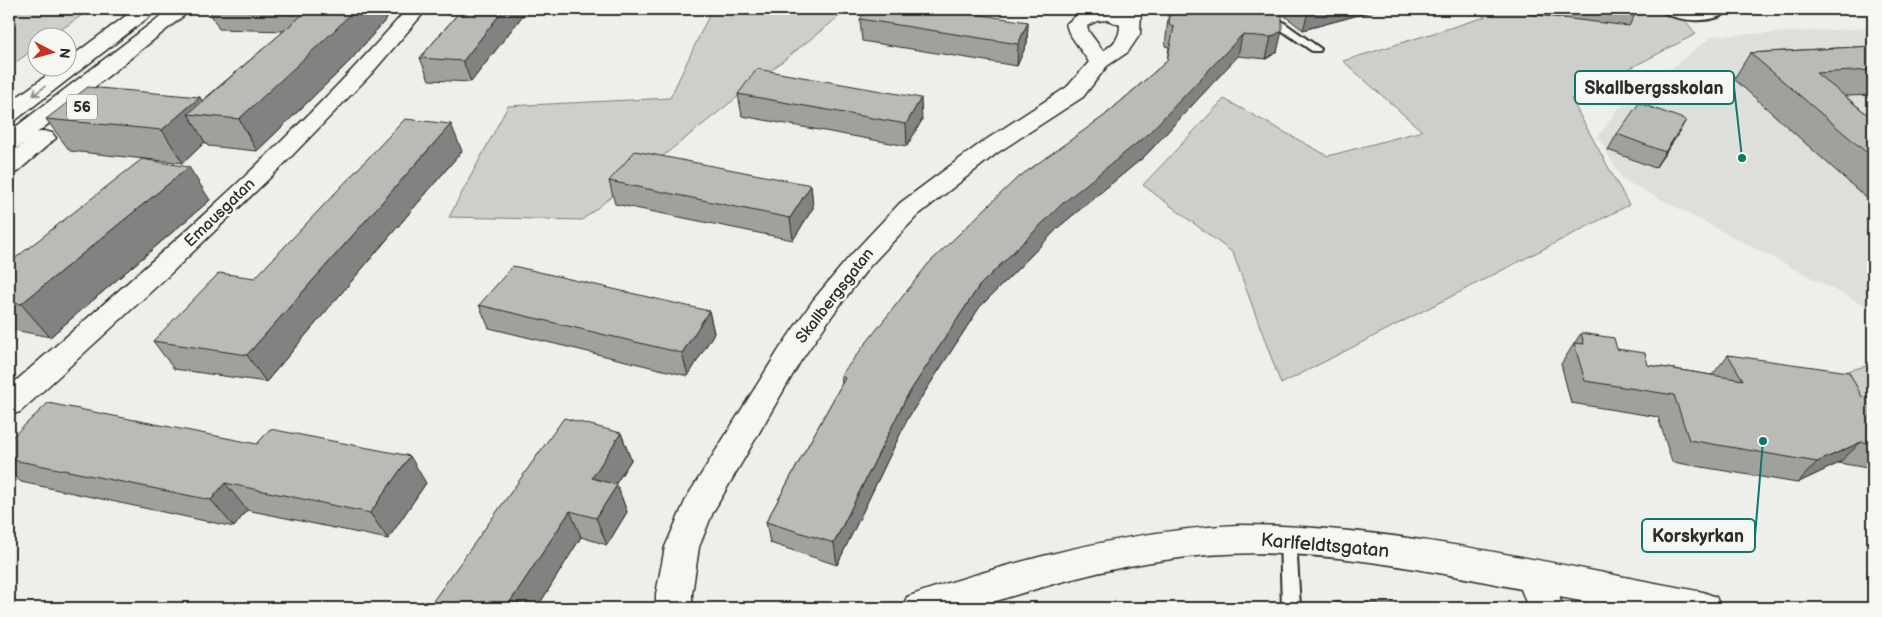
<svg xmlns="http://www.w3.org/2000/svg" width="1882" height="617" viewBox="0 0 1882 617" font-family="'Balsamiq Sans',sans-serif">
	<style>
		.built { fill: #dededb }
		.green { fill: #cececa; stroke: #7c7c7a }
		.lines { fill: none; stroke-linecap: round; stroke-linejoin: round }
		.service-casing { stroke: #2b2b2b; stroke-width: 4 }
		.minor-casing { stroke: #2b2b2b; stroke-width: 3 }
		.motorway-casing { stroke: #2b2b2b; stroke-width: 3 }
		.service { fill: #f6f6f2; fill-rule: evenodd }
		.minor { fill: #f6f6f2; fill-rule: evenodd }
		.motorway { fill: #f6f6f2; fill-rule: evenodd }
		.wall { fill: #a0a09d; stroke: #2b2b2b }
		.shaded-wall { fill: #828280; stroke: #2b2b2b }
		.building { fill: #babab7; stroke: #2b2b2b }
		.oneway { stroke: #90908e }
		.labels { text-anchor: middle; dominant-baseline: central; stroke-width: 5; stroke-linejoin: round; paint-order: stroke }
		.shield { fill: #f6f6f2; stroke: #686867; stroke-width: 1 }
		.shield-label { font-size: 15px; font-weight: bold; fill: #2b2b2b }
		.street-label { font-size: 16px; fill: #2b2b2b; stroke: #f6f6f2 }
		.near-street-label { font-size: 19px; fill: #2b2b2b; stroke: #f6f6f2 }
		.leader { fill: none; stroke: #0f766e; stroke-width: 2 }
		.callout-dot { fill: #0f766e; stroke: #f6f6f2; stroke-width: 2 }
		.callout { fill: #f6f6f2; stroke: #0f766e; stroke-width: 2 }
		.callout-label { font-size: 18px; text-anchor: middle; font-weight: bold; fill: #2b2b2b }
	</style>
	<rect width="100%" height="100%" fill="#eeeeea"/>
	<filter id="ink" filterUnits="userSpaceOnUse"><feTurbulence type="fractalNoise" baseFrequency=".02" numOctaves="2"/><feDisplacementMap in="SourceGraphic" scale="10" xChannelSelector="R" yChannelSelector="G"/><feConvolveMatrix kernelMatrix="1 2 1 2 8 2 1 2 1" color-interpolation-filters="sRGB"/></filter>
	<g filter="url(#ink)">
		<polygon class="built" points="1873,28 1873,310 1622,179 1598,137 1617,110 1713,36"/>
		<g class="green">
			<polygon points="20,9 91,9 50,37 38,38 37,47 9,67 9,19"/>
			<polygon points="712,9 844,9 846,11 582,220 449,217 508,106 670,98"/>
			<polygon points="1473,9 1676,9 1696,34 1571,99 1629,205 1281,384 1233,253 1143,185 1224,99 1328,156 1422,131 1343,61 1485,17"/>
			<polygon points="1873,364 1873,463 1812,381"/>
		</g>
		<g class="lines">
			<g class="service-casing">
				<g id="service">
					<polygon points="1233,9 1249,9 1273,15 1321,49 1320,51 1312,51 1265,19 1235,11"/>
					<path d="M1659,9C1674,8 1688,15 1703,14C1714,14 1721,8 1731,9C1716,25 1675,23 1659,9Z"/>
					<polygon points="1288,532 1294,534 1296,539 1300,608 1282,608 1280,539 1282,534"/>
				</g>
			</g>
			<g class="minor-casing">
				<g id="minor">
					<path d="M407,9H427L372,73L281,167L170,274L20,412L9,415V387C146,266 287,148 407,9Z"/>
					<path d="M1098,9L1121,11V9H1141L1140,34L1128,52L1107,66L1083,97L997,153L918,215L869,267L834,313L800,362L713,512L699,547L692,594V608H656V594L665,547L687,497L780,348L814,299L851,255L900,203L981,143L1067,87L1089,62L1069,33L1066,24L1076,16ZM1097,21L1108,20L1120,25C1120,38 1114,44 1103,51L1089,32L1087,26Z"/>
					<path d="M1238,525C1395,525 1549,564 1703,592L1716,597L1721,608H1619L1559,597L1564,608H1528L1521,589C1405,566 1284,541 1165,560C1121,566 1078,577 1036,589C1014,595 992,603 970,608C954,611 920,609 902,608L907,597C941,584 975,575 1009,565C1085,544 1159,529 1238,525Z"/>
				</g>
			</g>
			<g class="motorway-casing">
				<g id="motorway">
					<polygon points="135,9 157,9 154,13 17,119 9,121 9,103 57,68 68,68 68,59"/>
					<polygon points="170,9 192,9 37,133 44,131 52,133 56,138 17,172 9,174 9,155 24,143 17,148 9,150 9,132"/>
				</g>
			</g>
			<use href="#service" class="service"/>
			<use href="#minor" class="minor"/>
			<use href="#motorway" class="motorway"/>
		</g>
		<g class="wall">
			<polygon points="208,9 395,9 349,62 257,151 208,146 205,142 183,163 70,151 46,119 202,101 284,31 219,29"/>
			<polygon points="462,9 526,9 527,10 471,82 429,80 420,58"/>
			<polygon points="1169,9 1381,9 1303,30 1282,14 1277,52 1266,59 1238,56 1145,156 1061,225 979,308 908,418 837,565 770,543 766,522 842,384 841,375 1104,116 1167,61 1169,47 1165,46"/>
			<polygon points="1526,9 1638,9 1629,26 1528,14"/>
			<polygon points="860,19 1028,22 1027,43 1017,66 862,41"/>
			<polygon points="1873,46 1873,95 1845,96 1873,119 1873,204 1734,79 1750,53"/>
			<polygon points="738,94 922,120 907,146 742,116"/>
			<polygon points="1617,134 1677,136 1655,168 1608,150"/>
			<polygon points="462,151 266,382 174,369 153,341"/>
			<polygon points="609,181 811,185 813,208 793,240 615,204"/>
			<polygon points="210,200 50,337 9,329 9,263"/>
			<polygon points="479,305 709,311 714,333 688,376 489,328"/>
			<polygon points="1581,333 1617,349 1648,365 1712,375 1728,355 1862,397 1873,403 1873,469 1839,463 1797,483 1672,462 1658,417 1571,403 1561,364"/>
			<polygon points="621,433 631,460 615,485 617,485 627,512 607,545 581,537 537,608 428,608"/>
			<polygon points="9,440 426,483 388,539 247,510 234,527 21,482 9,471"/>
			<polygon points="1336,602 1456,608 1333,608"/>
		</g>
		<g class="shaded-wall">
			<polygon points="355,9 395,9 349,62 257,151 239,119"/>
			<polygon points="504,9 526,9 527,10 471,82 463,61"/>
			<polygon points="1309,9 1381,9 1303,30"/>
			<polygon points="1028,22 1027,43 1017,66 1018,44"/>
			<polygon points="1282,31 1277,52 1266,59 1271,37"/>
			<polygon points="1242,35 1238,56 1145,156 1061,225 979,308 908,418 837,565 834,543 907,396 979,286 1063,203"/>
			<polygon points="200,97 211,116 188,114 205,142 183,163 162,130"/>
			<polygon points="921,98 922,120 907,146 906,124"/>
			<polygon points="1686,120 1677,136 1655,168 1665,152"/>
			<polygon points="451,124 462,151 266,382 247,355"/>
			<polygon points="189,167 210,200 50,337 21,304"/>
			<polygon points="811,185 813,208 793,240 790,218"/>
			<polygon points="709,311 714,333 688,376 682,353"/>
			<polygon points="621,433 631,460 602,505 592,478"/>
			<polygon points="1861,442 1839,463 1797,483 1817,462"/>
			<polygon points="410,456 426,483 388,539 370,513"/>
			<polygon points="225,483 247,510 234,527 211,500"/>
			<polygon points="617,485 627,512 607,545 596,518"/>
			<polygon points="570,511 581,537 537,608 506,608"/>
		</g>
		<g class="building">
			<polygon points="309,9 355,9 335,30 239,119 188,114"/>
			<polygon points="462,9 504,9 463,61 420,58"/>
			<polygon points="868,9 941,9 1028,22 1018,44 860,19"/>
			<polygon points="1170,9 1282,9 1282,31 1271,37 1242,35 1148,134 1063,203 979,286 907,396 834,543 766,522 845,378 841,375 928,264 1016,179 1104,116 1167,61 1174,27 1169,25"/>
			<polygon points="1873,46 1873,70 1816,73 1873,119 1873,158 1750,53"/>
			<polygon points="757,69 921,98 906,124 738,94"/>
			<polygon points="88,87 200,97 162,130 46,119"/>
			<polygon points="1639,103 1686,120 1665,152 1617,134"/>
			<polygon points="405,119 451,124 247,355 153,341 219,273 255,278"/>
			<polygon points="635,151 811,185 790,218 609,181"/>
			<polygon points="142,159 189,167 21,304 9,302 9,263"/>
			<polygon points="513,266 709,311 682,353 479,305"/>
			<polygon points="1581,333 1614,338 1617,349 1645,353 1648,365 1743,380 1728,355 1849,372 1862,397 1871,398 1873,403 1873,444 1861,442 1817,462 1689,440 1674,395 1585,381 1574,343 1584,344"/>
			<polygon points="48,403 257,444 270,429 410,456 370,513 225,483 211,500 9,459 9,440"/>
			<polygon points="564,418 621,433 592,478 617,485 596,518 570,511 506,608 428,608"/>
			<polygon points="1336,602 1455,606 1456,608 1337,608"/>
		</g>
		<defs><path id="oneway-shaft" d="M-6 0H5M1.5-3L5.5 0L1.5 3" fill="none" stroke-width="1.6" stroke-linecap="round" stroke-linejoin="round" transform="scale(1.25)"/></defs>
		<use class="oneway" href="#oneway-shaft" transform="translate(39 91) rotate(143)"/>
	</g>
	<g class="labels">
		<rect class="shield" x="67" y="94.5" width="30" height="25" rx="4"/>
		<g class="shield-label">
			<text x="82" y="107">56</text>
		</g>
		<g class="street-label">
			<text transform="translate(220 213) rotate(-44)">Emausgatan</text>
			<text transform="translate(835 296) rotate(-52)">Skallbergsgatan</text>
		</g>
		<g class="near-street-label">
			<text transform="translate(1325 546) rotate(5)">Karlfeldtsgatan</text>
		</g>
	</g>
	<path class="leader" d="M1742 158L1734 87M1763 441L1755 536"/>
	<g class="callout-dot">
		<circle cx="1742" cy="158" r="5"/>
		<circle cx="1763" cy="441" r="5"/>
	</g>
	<g class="callout">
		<rect x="1575" y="71" width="159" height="33" rx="5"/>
		<rect x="1642" y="519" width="113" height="33" rx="5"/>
	</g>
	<g class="callout-label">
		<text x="1654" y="94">Skallbergsskolan</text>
		<text x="1698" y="542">Korskyrkan</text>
	</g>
	<rect width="1882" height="617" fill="none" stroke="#f6f6f2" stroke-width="30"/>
	<rect x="15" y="15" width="1852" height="587" fill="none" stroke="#2b2b2b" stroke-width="2" filter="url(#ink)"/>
	<g transform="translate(52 52) rotate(96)"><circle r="24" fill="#f6f6f2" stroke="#a5a5a2"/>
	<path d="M0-4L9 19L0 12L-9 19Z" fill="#c8321e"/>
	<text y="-8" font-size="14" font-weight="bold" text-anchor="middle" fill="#2b2b2b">N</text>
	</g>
</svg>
